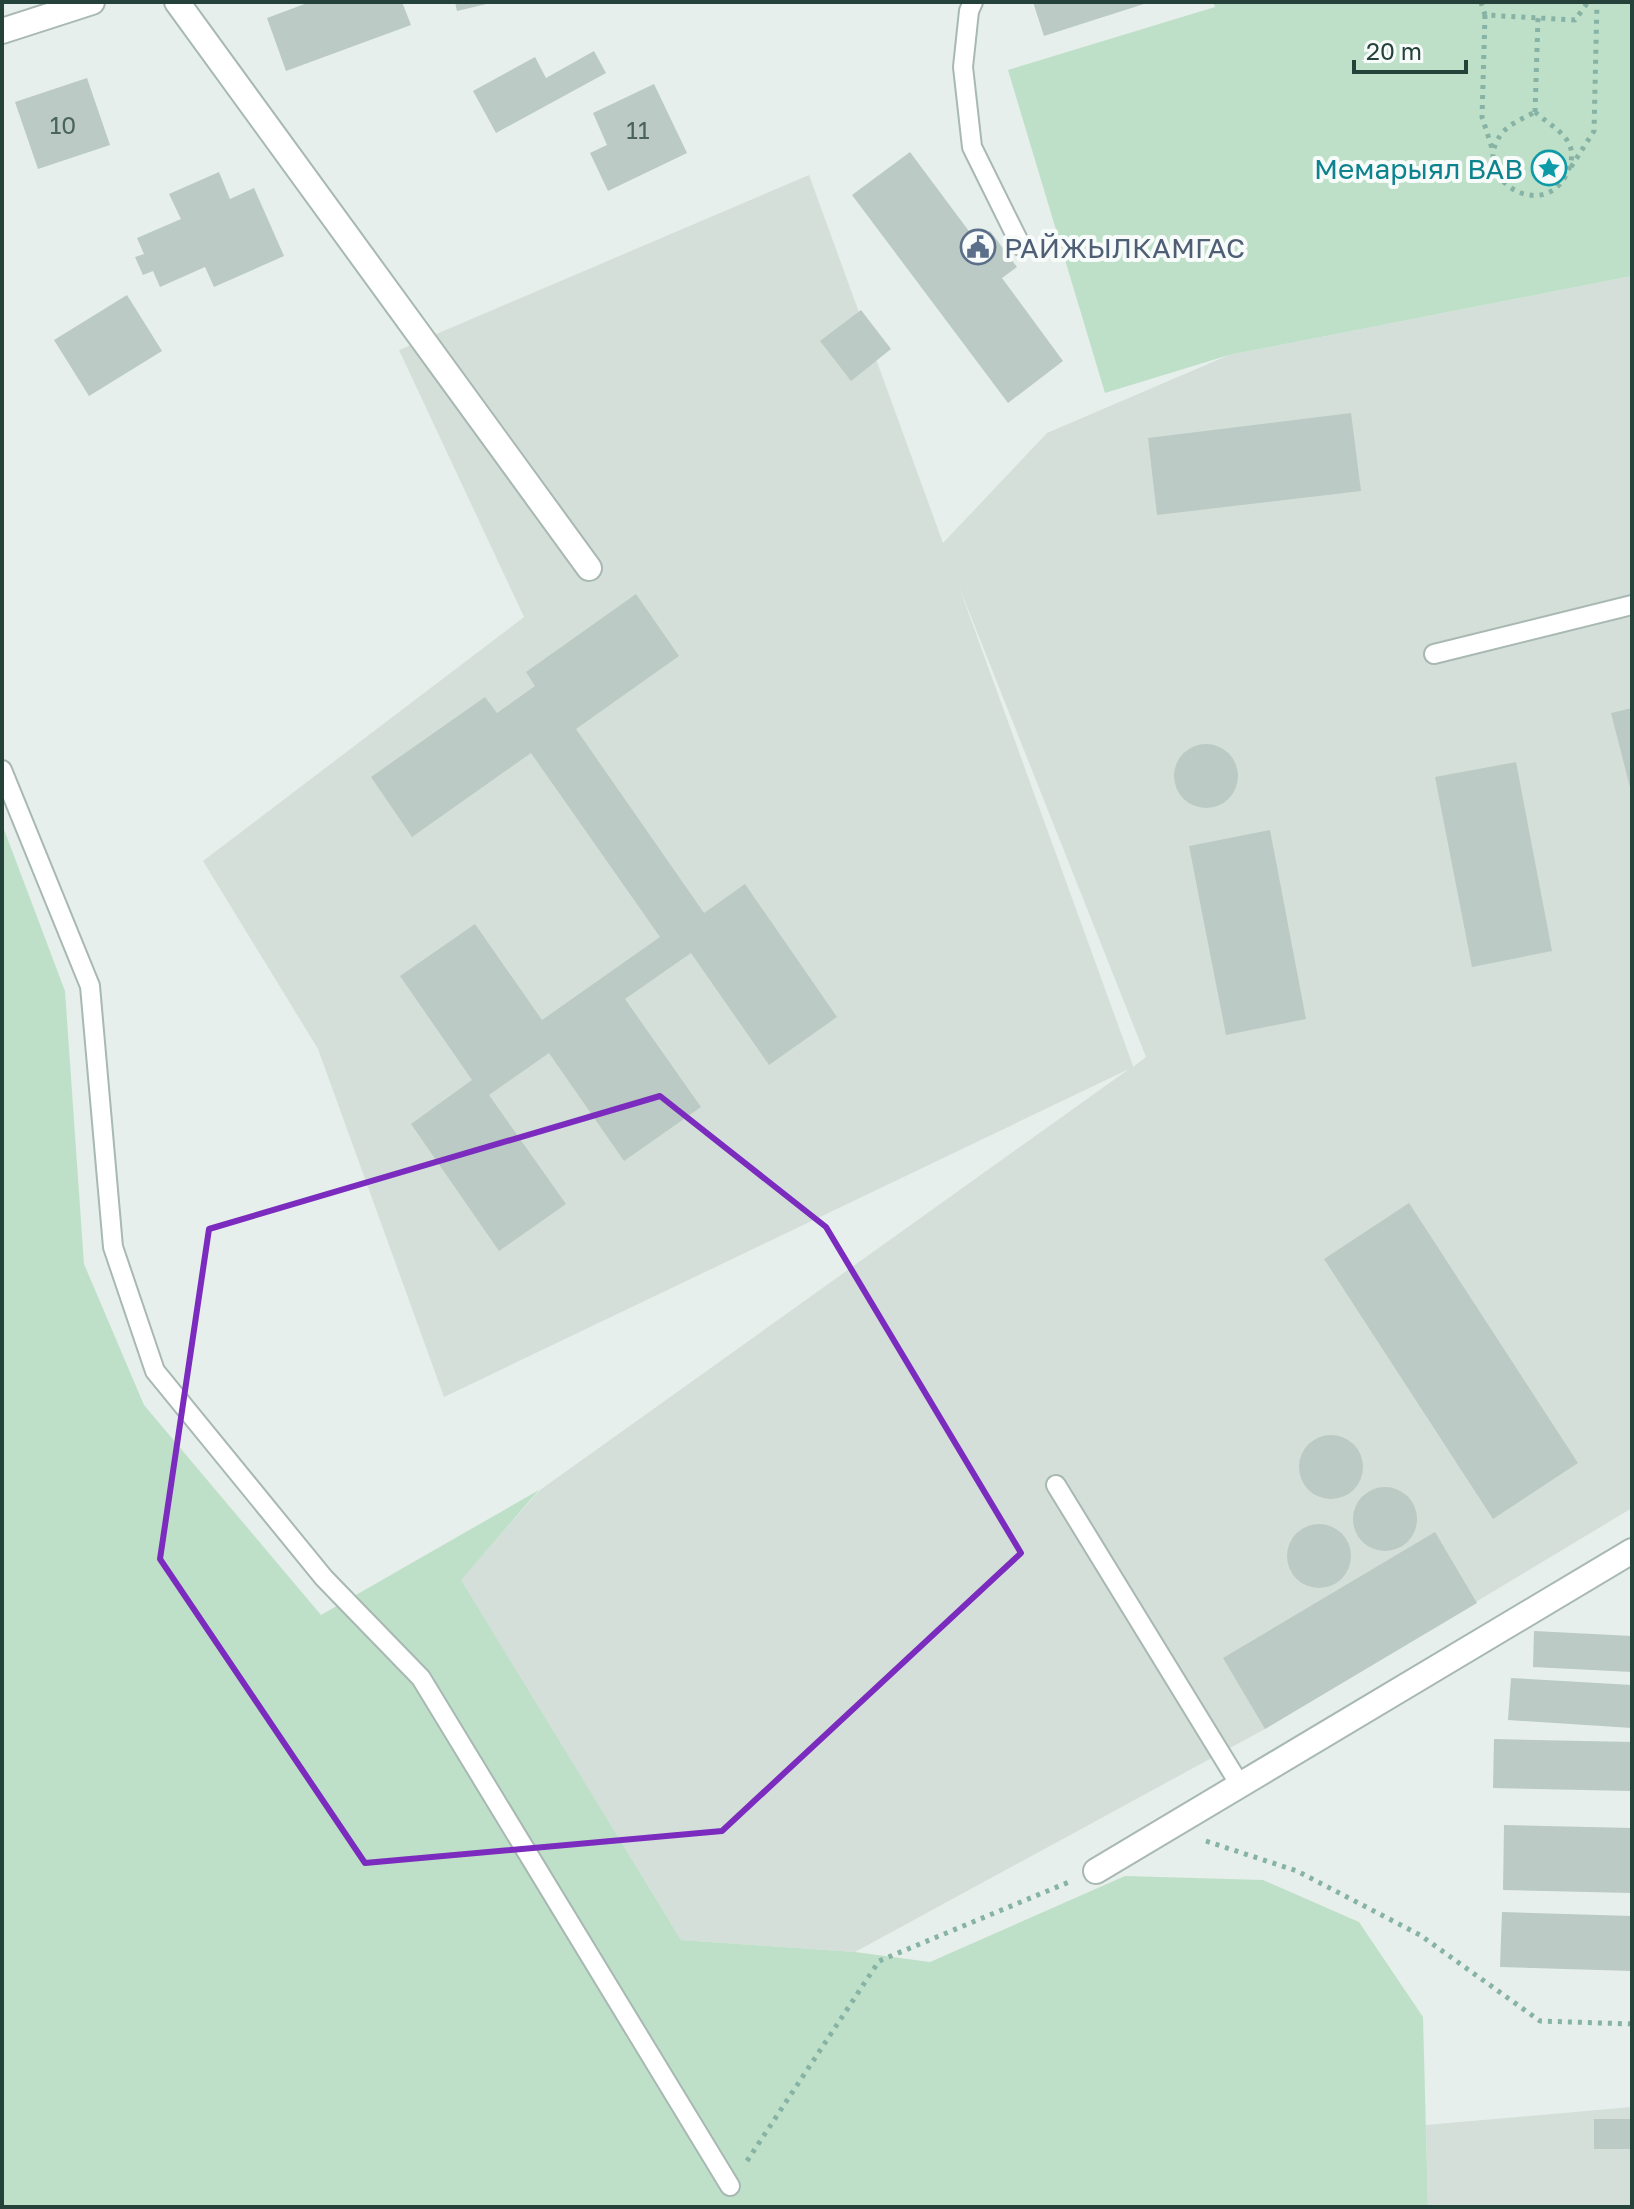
<svg xmlns="http://www.w3.org/2000/svg" width="1634" height="2209" viewBox="0 0 1634 2209" font-family="'Golos Text',sans-serif">
	<style>
		.built { fill: #d4dfda; fill-rule: evenodd }
		.green { fill: #bfe0c8 }
		.building { fill: #bbcac4 }
		.lines { fill: none; stroke-linecap: round; stroke-linejoin: round }
		.lane-casing { stroke: #a8b8b2; stroke-width: 22 }
		.street-casing { stroke: #a8b8b2; stroke-width: 28 }
		.path { stroke: #86b3a5; stroke-width: 5; stroke-dasharray: 4 6; stroke-linecap: butt }
		.lane { stroke: #fff; stroke-width: 18 }
		.street { stroke: #fff; stroke-width: 24 }
		.marked { fill: none; stroke: #7b2cbf; stroke-width: 6; stroke-linejoin: round }
		.labels { text-anchor: middle; dominant-baseline: central; stroke-width: 8; stroke-linejoin: round; paint-order: stroke }
		.number-label { font-size: 24px; fill: #4a645c }
		.culture-label { font-size: 28px; fill: #0d838f; stroke: #f7fbf9; text-anchor: end }
		.service-label { font-size: 28px; fill: #4e5e75; stroke: #f7fbf9; text-anchor: start }
	</style>
	<rect width="100%" height="100%" fill="#e6efeb"/>
	<g class="built">
		<path d="M809,175L943,543L1047,433L1229,355L1632,276V1508L1265,1729L855,1952L681,1940L460,1580L540,1490L1129,1069L444,1397L318,1049L203,861L524,617L399,350ZM958,584L1146,1057L1133,1067V1066Z"/>
		<polygon points="1632,2107 1632,2207 1428,2207 1426,2125"/>
	</g>
	<g class="green">
		<polygon points="1213,2 1632,2 1632,276 1229,355 1105,393 1008,70 1215,7"/>
		<polygon points="2,824 65,991 84,1264 144,1405 321,1615 539,1490 461,1580 681,1940 855,1952 930,1962 1125,1876 1263,1880 1359,1922 1423,2017 1428,2207 2,2207"/>
	</g>
	<g class="building">
		<polygon points="310,2 402,2 411,25 286,71 267,18"/>
		<polygon points="455,2 491,2 491,3 457,11"/>
		<polygon points="1033,2 1146,2 1147,3 1044,36"/>
		<polygon points="594,51 606,73 496,133 473,91 535,57 546,78"/>
		<polygon points="87,78 110,145 38,169 15,102"/>
		<polygon points="654,84 687,153 608,191 590,153 607,145 593,113"/>
		<polygon points="910,152 977,242 990,231 1017,267 1002,278 1063,361 1008,403 852,195"/>
		<polygon points="219,172 230,199 254,188 284,256 214,287 205,267 160,287 153,271 143,275 135,257 144,254 137,238 181,219 169,194"/>
		<polygon points="127,295 162,351 89,396 54,340"/>
		<polygon points="861,310 891,349 851,381 820,341"/>
		<polygon points="1351,413 1361,491 1157,515 1148,438"/>
		<polygon points="636,594 679,656 576,729 704,913 745,884 837,1017 769,1065 691,953 625,999 701,1107 624,1161 549,1053 489,1095 566,1204 499,1251 411,1124 472,1080 400,976 475,924 542,1020 660,937 531,753 412,837 371,777 485,697 497,713 535,686 526,672"/>
		<polygon points="1632,708 1632,791 1631,791 1611,713"/>
		<circle cx="1206" cy="776" r="32"/>
		<polygon points="1516,762 1552,951 1472,967 1435,777"/>
		<polygon points="1270,830 1306,1019 1226,1035 1189,846"/>
		<polygon points="1409,1203 1578,1463 1493,1519 1324,1259"/>
		<circle cx="1331" cy="1467" r="32"/>
		<circle cx="1385" cy="1519" r="32"/>
		<circle cx="1319" cy="1556" r="32"/>
		<polygon points="1435,1532 1477,1603 1265,1729 1223,1658"/>
		<polygon points="1534,1631 1632,1636 1632,1672 1533,1667"/>
		<polygon points="1511,1678 1632,1685 1632,1728 1508,1720"/>
		<polygon points="1494,1739 1632,1742 1632,1791 1493,1788"/>
		<polygon points="1504,1825 1632,1828 1632,1893 1503,1890"/>
		<polygon points="1502,1912 1632,1916 1632,1971 1500,1967"/>
		<rect x="1594" y="2119" width="36" height="30"/>
	</g>
	<g class="lines">
		<g class="lane-casing">
			<g id="lane">
				<polyline points="973,2 969,11 963,67 972,147 1021,246"/>
				<polyline points="1434,654 1632,605"/>
				<polyline points="2,770 90,986 113,1247 155,1371 324,1578 421,1678 730,2186"/>
				<polyline points="1056,1485 1240,1785"/>
			</g>
		</g>
		<g class="street-casing">
			<g id="street">
				<polyline points="177,2 589,568"/>
				<polyline points="2,31 92,2"/>
				<polyline points="1096,1871 1632,1551"/>
			</g>
		</g>
		<g class="path">
			<polyline points="1481,2 1485,15 1575,20 1588,2"/>
			<polyline points="1485,15 1482,117 1493,151"/>
			<path d="M1535,112C1555,130 1584,140 1566,175C1541,224 1466,175 1503,132C1511,123 1524,118 1535,112Z"/>
			<polyline points="1535,112 1538,18"/>
			<polyline points="1571,167 1594,131 1597,2"/>
			<polyline points="1206,1841 1297,1871 1420,1935 1540,2021 1632,2024"/>
			<polyline points="747,2161 879,1961 1069,1882"/>
		</g>
		<use href="#lane" class="lane"/>
		<use href="#street" class="street"/>
	</g>
	<path class="marked" d="M660,1096L826,1227L1021,1553L722,1831L365,1863L160,1559L209,1229Z"/>
	<defs>
		<g id="sight-ring" transform="scale(1.8)"><circle r="9.5" fill="#f7fbf9" stroke="#0f9aa8" stroke-width="1.5"/><path d="M0-6L1.8-2.2L6-1.7L2.9 1.2L3.7 5.4L0 3.3L-3.7 5.4L-2.9 1.2L-6-1.7L-1.8-2.2Z" fill="#0f9aa8"/></g>
		<g id="civic-ring" transform="scale(1.8)"><circle r="9.5" fill="#f7fbf9" stroke="#5c6f8a" stroke-width="1.5"/><path d="M-.6-6.5H3V-4.5H.6V-3L4-1V1h2V6H-6V1h2V-1L-.6-3ZM-1.2 2.5V6h2.4V2.5Z" fill="#5c6f8a"/></g>
	</defs>
	<g fill-rule="evenodd">
		<use href="#sight-ring" x="1549" y="168"/>
		<use href="#civic-ring" x="978" y="247"/>
	</g>
	<g class="labels">
		<g class="number-label">
			<text x="63" y="124">10</text>
			<text x="638" y="129">11</text>
		</g>
		<g class="culture-label">
			<text x="1523" y="168">Мемарыял ВАВ</text>
		</g>
		<g class="service-label">
			<text x="1004" y="247">РАЙЖЫЛКАМГАС</text>
		</g>
	</g>
	<rect width="1634" height="2209" fill="none" stroke="#24423a" stroke-width="8"/>
	<path d="M1354 60v12h112v-12" fill="none" stroke="#24423a" stroke-width="4"/>
	<text x="1366" y="60" font-size="24" fill="#24423a" stroke="#f7fbf9" stroke-width="6" paint-order="stroke">20 m</text>
</svg>
